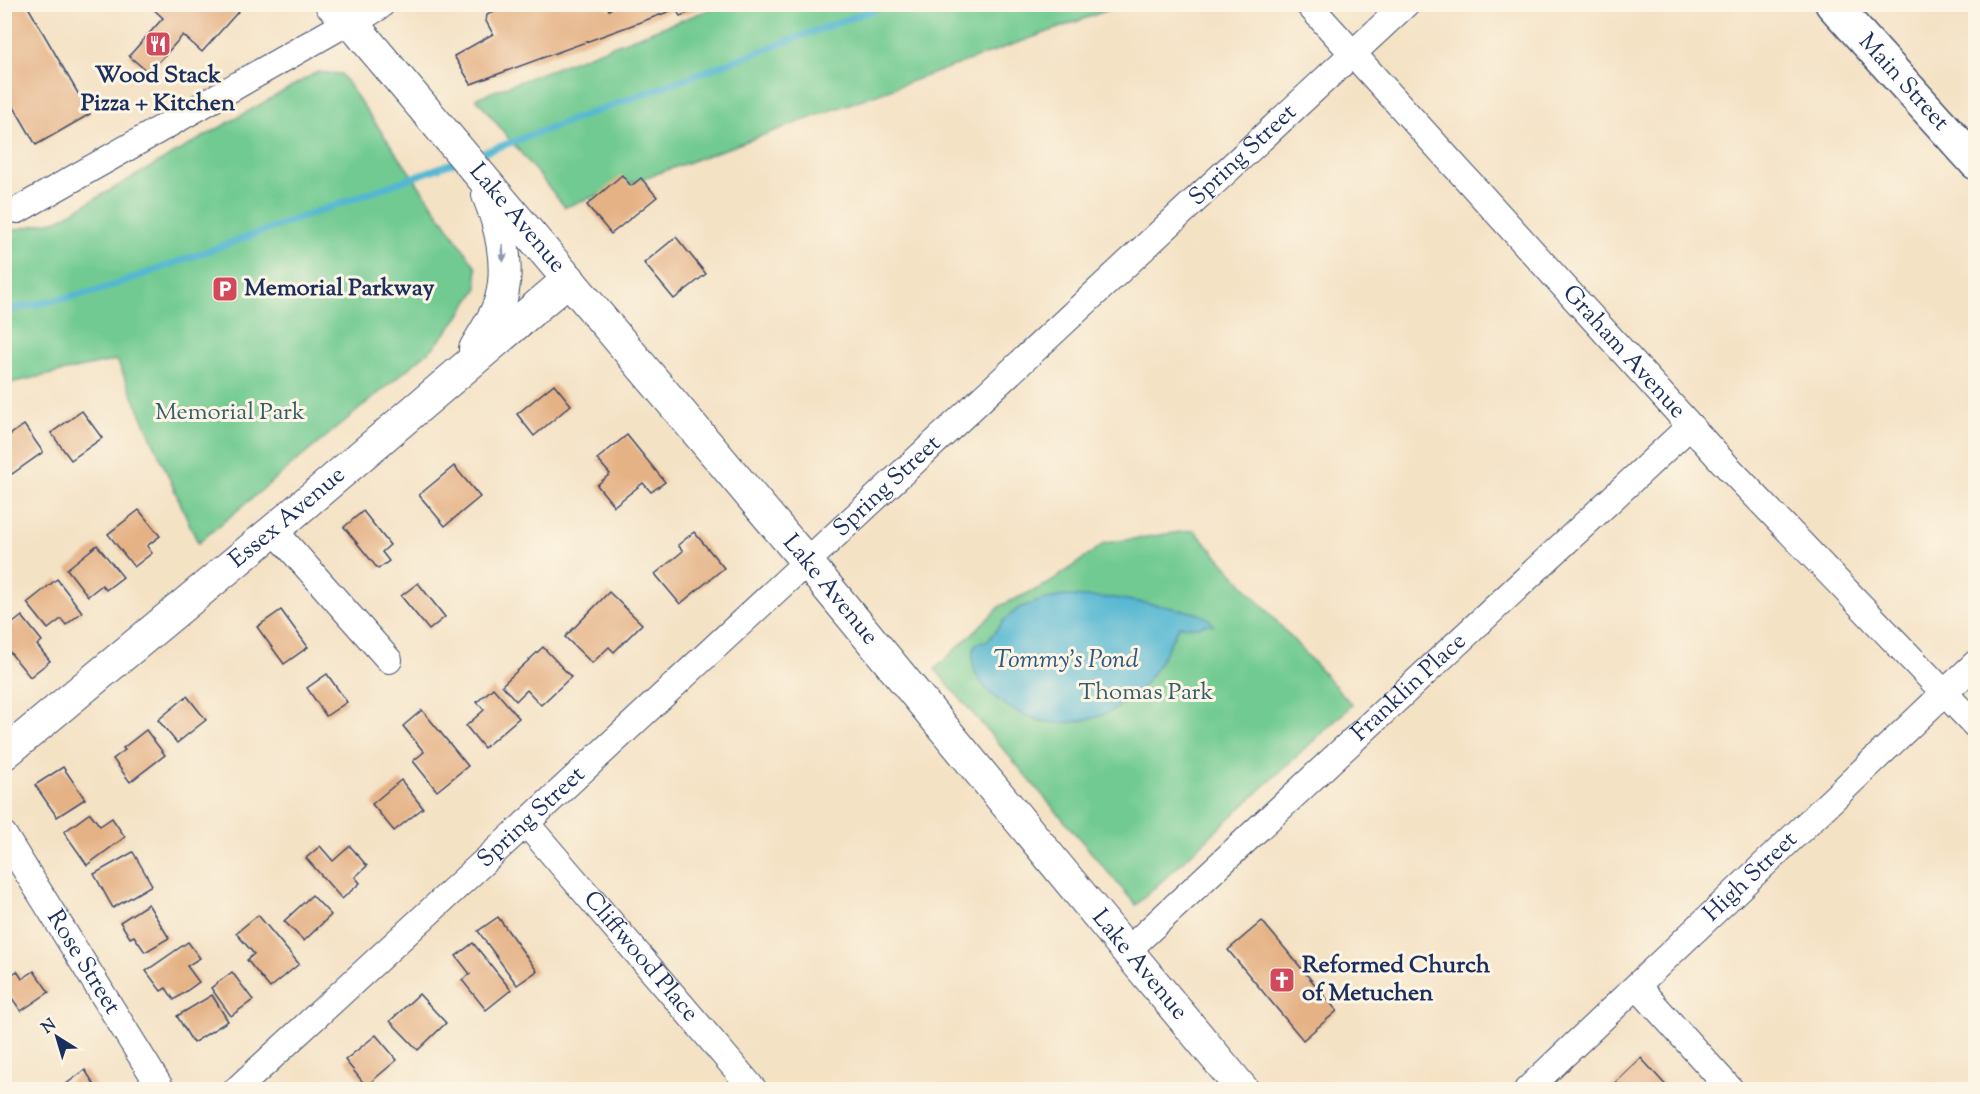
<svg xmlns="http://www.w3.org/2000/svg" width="1980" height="1094" viewBox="0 0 1980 1094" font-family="'Sorts Mill Goudy',serif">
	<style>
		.green { fill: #71ca91; stroke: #467c78; stroke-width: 1.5 }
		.water { fill: #54b7d2; stroke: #387398; stroke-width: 1.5 }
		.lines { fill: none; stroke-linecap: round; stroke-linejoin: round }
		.stream { stroke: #54b7d2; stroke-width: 7 }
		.building { fill: #e5b286 }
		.minor-casing { stroke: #3c4a6d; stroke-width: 28 }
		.tertiary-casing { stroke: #3c4a6d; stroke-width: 34 }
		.secondary-casing { stroke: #3c4a6d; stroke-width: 36 }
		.minor { stroke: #fff; stroke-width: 26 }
		.tertiary { stroke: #fff; stroke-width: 32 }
		.secondary { stroke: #fff; stroke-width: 33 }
		.oneway { fill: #8d97ae }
		.labels { text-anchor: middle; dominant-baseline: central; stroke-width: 6; stroke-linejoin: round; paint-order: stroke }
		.poi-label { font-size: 24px; font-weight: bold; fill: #1b2f5e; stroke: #fcf5e5; text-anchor: start }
		.street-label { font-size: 24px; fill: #1b2f5e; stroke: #fcf5e5 }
		.park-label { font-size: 24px; fill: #355e6d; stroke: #fcf5e5 }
		.water-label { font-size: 26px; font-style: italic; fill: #2c5881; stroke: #fcf5e5 }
	</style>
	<rect width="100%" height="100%" fill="#fcf5e5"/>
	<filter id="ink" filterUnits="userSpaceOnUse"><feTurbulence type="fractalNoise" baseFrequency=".0167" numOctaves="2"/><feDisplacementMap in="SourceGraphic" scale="12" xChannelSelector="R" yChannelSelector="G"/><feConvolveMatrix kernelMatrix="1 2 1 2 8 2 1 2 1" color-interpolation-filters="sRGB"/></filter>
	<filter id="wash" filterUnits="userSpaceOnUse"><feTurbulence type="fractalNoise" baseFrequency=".008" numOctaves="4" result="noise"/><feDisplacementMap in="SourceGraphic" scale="24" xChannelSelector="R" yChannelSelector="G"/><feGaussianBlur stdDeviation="1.35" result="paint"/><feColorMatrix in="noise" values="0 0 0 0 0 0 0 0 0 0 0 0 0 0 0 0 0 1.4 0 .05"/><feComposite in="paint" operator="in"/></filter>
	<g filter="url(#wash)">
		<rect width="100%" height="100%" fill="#f4e2c5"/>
		<g class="green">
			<polygon points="721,5 1122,5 565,207 476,98"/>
			<polygon points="317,72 341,74 476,267 477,289 457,319 434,347 198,543 117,360 5,384 5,232 58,220"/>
			<polygon points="1194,530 1352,705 1136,905 935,669 1002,605 1048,584 1105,543"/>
		</g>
		<path class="water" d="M1065,596L1115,598L1169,607L1196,613L1208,618L1214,625L1205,624L1199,627L1179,626C1161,659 1150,689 1115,709C1095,720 1070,725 1048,722C1016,718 958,682 976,644L988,641L1004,620L1019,608L1046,599Z"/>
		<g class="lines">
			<g class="stream">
				<polyline points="474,156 889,4"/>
				<polyline points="4,311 97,291 458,161"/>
			</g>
		</g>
		<g id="blocks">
			<g class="building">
				<polygon points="148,4 245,4 202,52 183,35 149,73 129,56 163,18"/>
				<polygon points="506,4 606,4 609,10 617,4 709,5 680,16 676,9 471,84 454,56 493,34 486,21 487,15"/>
				<polygon points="4,5 27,5 90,114 36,145 4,90"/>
				<polygon points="622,175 631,186 641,178 657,197 611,234 587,205"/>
				<polygon points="676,237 706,274 674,299 644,263"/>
				<polygon points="554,384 571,405 534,436 517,414"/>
				<polygon points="82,411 102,438 71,460 51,433"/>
				<polygon points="24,425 43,452 12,474 4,464 4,439"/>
				<polygon points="627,435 665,482 651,492 643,483 614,506 597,485 610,474 597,459"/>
				<polygon points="454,466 480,497 445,526 419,495"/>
				<polygon points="139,510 160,536 147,546 152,553 134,567 108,534"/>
				<polygon points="363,511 390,545 382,552 389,561 378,569 344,527"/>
				<polygon points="694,532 724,568 680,604 655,574 683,551 678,545"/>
				<polygon points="97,545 123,577 106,590 102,585 88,596 67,569"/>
				<polygon points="57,579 82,612 66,625 61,619 48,629 27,603"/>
				<polygon points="418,583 445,617 429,630 401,596"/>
				<polygon points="609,592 642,624 614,652 609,647 592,663 565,637"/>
				<polygon points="281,610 308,647 284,664 257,627"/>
				<polygon points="22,616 42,641 37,645 50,661 30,677 4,645 4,630"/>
				<polygon points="543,647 571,677 541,705 527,690 516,701 502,685"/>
				<polygon points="327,674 347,702 326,716 307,688"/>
				<polygon points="493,688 519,718 484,748 466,726 484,710 477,702"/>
				<polygon points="187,696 206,720 177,743 158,720"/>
				<polygon points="422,710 468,766 437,791 413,761 424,752 403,726"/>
				<polygon points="146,730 165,755 130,782 113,759 125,750 123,748"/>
				<polygon points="63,767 85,799 57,817 35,785"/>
				<polygon points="401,780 423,808 394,831 372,804"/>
				<polygon points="90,813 100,826 112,818 125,837 87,865 64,832"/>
				<polygon points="320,846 333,861 350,846 367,866 355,877 360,883 342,899 306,858"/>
				<polygon points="133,852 152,885 113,908 94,874"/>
				<polygon points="312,895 331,915 304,941 284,921"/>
				<polygon points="148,904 169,938 145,952 134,936 130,938 120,922"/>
				<polygon points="258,915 299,964 270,988 247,960 254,954 236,933"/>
				<polygon points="498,917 537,971 517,985 478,931"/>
				<polygon points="1262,921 1337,1011 1303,1040 1228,950"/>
				<polygon points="188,942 200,958 187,966 199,982 174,1000 166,988 161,991 146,971"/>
				<polygon points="473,943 511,990 486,1010 462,980 470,974 456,956"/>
				<polygon points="17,971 22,979 34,971 49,992 21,1011 4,987 4,980"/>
				<polygon points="232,972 253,1000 231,1016 211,988"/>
				<polygon points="419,994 446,1023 418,1050 390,1021"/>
				<polygon points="212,995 228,1021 193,1043 177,1016"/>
				<polygon points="376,1035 397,1060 366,1086 345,1060"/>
				<polygon points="1641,1058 1670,1090 1608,1090"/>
				<polygon points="85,1070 98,1090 58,1090"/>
			</g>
		</g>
	</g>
	<g filter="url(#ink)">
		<use href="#blocks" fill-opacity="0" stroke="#3c4a6d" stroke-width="1.5"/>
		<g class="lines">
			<g class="minor-casing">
				<g id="minor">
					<path id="s1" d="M1308,4L1722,461L1976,726"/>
					<polyline points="18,210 350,21"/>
					<polyline points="274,530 389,660"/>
					<path id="s2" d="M526,823L754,1090"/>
					<path id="s3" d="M4,835L162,1090"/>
					<path id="s4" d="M1127,951L1690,426"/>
					<polyline points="1637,986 1731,1090"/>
					<path id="s5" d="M236,1090L526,823L1406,4"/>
					<path id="s6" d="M1527,1090L1976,663"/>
				</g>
			</g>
			<g class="tertiary-casing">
				<g id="tertiary">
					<path id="s7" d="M331,4L350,21L806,561L1119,941L1243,1090"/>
					<polyline points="350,21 378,4"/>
					<path d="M475,349C484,333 496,317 501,299C510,266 501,226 488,195"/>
					<path id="s8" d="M4,754L274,530L569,279"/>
				</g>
			</g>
			<g class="secondary-casing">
				<g id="secondary">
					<path id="s9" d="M1832,4L1976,163"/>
				</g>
			</g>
			<use href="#minor" class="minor"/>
			<use href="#tertiary" class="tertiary"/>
			<use href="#secondary" class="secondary"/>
		</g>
		<defs><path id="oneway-solid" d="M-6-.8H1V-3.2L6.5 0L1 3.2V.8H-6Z" transform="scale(1.5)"/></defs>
		<use class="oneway" href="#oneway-solid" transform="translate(503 253) rotate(87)"/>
	</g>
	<defs>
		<g id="restaurant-square" transform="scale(1.35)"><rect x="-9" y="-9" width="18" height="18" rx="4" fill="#d1495b" stroke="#fcf5e5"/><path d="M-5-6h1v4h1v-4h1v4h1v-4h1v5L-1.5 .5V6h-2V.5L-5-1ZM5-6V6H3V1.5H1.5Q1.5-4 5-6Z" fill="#fff"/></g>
		<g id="parking-square" transform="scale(1.35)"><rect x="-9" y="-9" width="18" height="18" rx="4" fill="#d1495b" stroke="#fcf5e5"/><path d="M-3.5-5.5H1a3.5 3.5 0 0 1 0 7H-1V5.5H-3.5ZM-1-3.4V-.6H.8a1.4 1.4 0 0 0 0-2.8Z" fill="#fff"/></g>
		<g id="church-square" transform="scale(1.35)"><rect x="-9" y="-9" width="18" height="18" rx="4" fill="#d1495b" stroke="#fcf5e5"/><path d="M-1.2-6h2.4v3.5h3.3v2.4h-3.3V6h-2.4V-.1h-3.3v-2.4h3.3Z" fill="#fff"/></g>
	</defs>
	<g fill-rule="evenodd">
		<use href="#restaurant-square" x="158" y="44"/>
		<use href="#parking-square" x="225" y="289"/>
		<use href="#church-square" x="1282" y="980"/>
	</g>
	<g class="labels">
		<g class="poi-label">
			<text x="158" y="76" text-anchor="middle">Wood Stack<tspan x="158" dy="28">Pizza + Kitchen</tspan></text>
			<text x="244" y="289">Memorial Parkway</text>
			<text x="1302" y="966">Reformed Church<tspan x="1302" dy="28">of Metuchen</tspan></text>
		</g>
		<g class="street-label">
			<text stroke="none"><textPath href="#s9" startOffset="106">Main Street</textPath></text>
			<text stroke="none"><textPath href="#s5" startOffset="1374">Spring Street</textPath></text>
			<text stroke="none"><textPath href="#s7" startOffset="284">Lake Avenue</textPath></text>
			<text stroke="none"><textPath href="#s1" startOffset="470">Graham Avenue</textPath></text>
			<text stroke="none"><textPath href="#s5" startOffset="888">Spring Street</textPath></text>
			<text stroke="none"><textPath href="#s8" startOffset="369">Essex Avenue</textPath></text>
			<text stroke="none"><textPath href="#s7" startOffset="770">Lake Avenue</textPath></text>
			<text stroke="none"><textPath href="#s4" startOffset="386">Franklin Place</textPath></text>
			<text stroke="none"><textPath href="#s5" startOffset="402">Spring Street</textPath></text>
			<text stroke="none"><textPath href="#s6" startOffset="309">High Street</textPath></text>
			<text stroke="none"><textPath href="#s2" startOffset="176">Cliffwood Place</textPath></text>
			<text stroke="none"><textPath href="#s3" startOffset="150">Rose Street</textPath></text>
			<text stroke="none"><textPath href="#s7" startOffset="1256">Lake Avenue</textPath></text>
		</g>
		<g class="park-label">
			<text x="230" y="413">Memorial Park</text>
			<text x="1146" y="693">Thomas Park</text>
		</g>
		<g class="water-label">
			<text x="1066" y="660">Tommy's Pond</text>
		</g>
	</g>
	<rect width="1980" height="1094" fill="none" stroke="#fcf5e5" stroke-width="24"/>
	<g transform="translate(57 1037) rotate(323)" stroke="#fcf5e5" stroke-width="4.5" paint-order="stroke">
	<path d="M0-4.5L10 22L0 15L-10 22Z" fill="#1b2f5e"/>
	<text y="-9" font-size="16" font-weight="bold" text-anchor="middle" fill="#1b2f5e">N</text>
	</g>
</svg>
